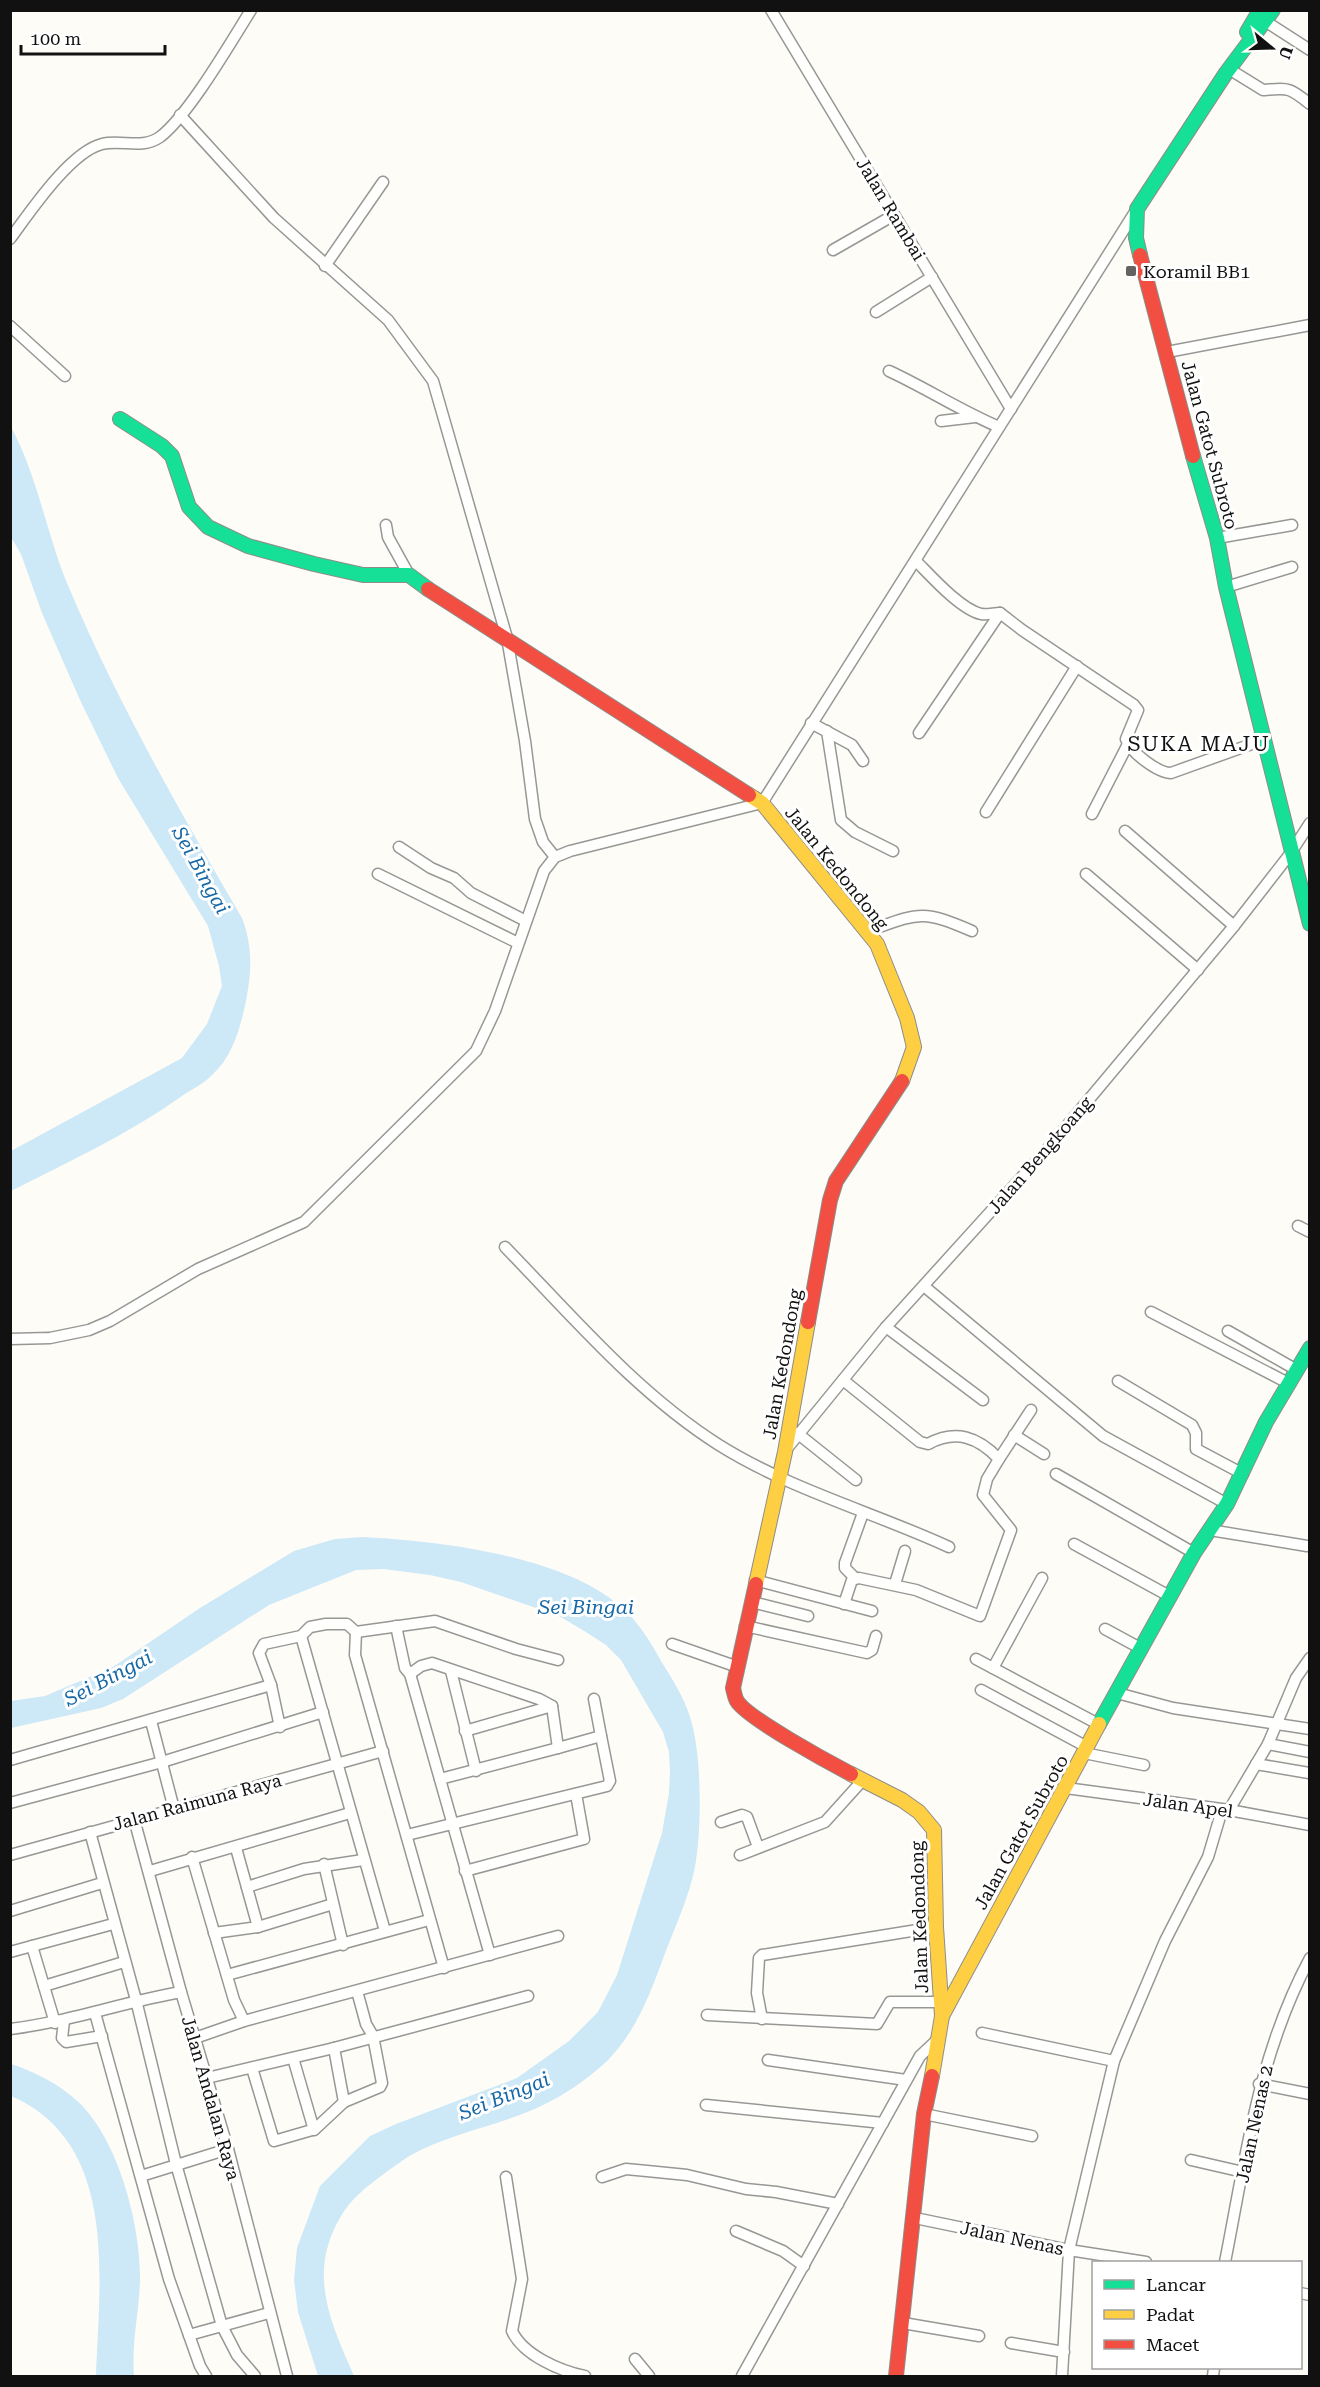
<svg xmlns="http://www.w3.org/2000/svg" width="1320" height="2387" viewBox="0 0 1320 2387" font-family="'Roboto Serif',serif">
	<style>
		.water { fill: #cde8f7 }
		.lines { fill: none; stroke-linecap: round; stroke-linejoin: round }
		.street-casing { stroke: #979795; stroke-width: 13 }
		.fast-casing { stroke: #8e8d8b; stroke-width: 16 }
		.slow-casing { stroke: #8e8d8b; stroke-width: 16 }
		.jam-casing { stroke: #8e8d8b; stroke-width: 16 }
		.street { stroke: #fffffe; stroke-width: 10 }
		.fast { stroke: #16e098; stroke-width: 14 }
		.slow { stroke: #ffcf43; stroke-width: 14 }
		.jam { stroke: #f24e42; stroke-width: 14 }
		.poi-dot { fill: #646362; stroke: #fff; stroke-width: 2 }
		.labels { text-anchor: middle; dominant-baseline: central; stroke-width: 6; stroke-linejoin: round; paint-order: stroke }
		.street-label { font-size: 18px; fill: #111; stroke: #fff }
		.poi-label { font-size: 18px; fill: #111; stroke: #fff; text-anchor: start }
		.water-label { font-size: 20px; font-style: italic; fill: #1768a6; stroke: #fff }
		.quarter-label { font-size: 21px; letter-spacing: 1.5px; fill: #111; stroke: #fff }
	</style>
	<rect width="100%" height="100%" fill="#fdfcf7"/>
	<g class="water">
		<path d="M10,425C37,474 46,532 67,583C116,700 179,810 242,918C252,944 252,968 247,995C242,1022 234,1055 213,1074C204,1084 190,1090 179,1098C127,1135 68,1162 11,1191V1151L182,1058L207,1024L222,986L219,966L208,926L118,778L80,700L42,613L21,554L11,537Z"/>
		<path d="M363,1537C438,1541 561,1555 620,1606C638,1621 650,1641 661,1661C672,1679 684,1697 690,1717C702,1753 702,1828 695,1867C689,1897 675,1927 664,1956C650,1994 637,2030 608,2060C589,2078 565,2095 541,2106C503,2124 461,2131 423,2149C407,2156 395,2166 381,2176C366,2187 350,2200 341,2216C307,2273 330,2321 354,2376H318L298,2312L294,2280L297,2248L320,2186L370,2136L396,2124L517,2078L569,2041L598,2012L617,1975L662,1833L669,1793L670,1772L669,1752L663,1732L621,1660L606,1645L586,1632L559,1616L461,1582L430,1575L383,1569L356,1570L269,1605L123,1699L101,1708L11,1728V1701L45,1696L113,1667L200,1608L294,1551L335,1539Z"/>
		<path d="M11,2064C33,2071 57,2083 75,2099C117,2135 140,2222 140,2276C140,2310 131,2342 134,2376H96C99,2280 120,2143 11,2096Z"/>
	</g>
	<g class="lines">
		<g class="street-casing">
			<g id="street">
				<polyline points="771,10 1011,409"/>
				<polyline points="1265,21 1310,50"/>
				<path d="M1229,69L1263,90C1289,88 1289,87 1310,104"/>
				<polyline points="180,115 274,218 388,320 433,381 507,638 525,741 535,819 543,842 555,857"/>
				<path d="M10,239C30,212 70,152 102,144C122,139 141,150 160,137C188,116 231,42 251,10"/>
				<polyline points="833,250 894,215"/>
				<polyline points="325,266 383,182"/>
				<polyline points="876,312 932,277"/>
				<polyline points="10,326 65,376"/>
				<polyline points="1167,352 1310,325"/>
				<path d="M889,371C926,388 961,411 999,427"/>
				<polyline points="941,421 975,417"/>
				<polyline points="386,525 388,537 409,575"/>
				<polyline points="1217,538 1292,525"/>
				<path d="M916,561C931,576 960,609 981,614C987,615 994,613 1000,613L1022,630L1134,705L1138,710L1126,739C1130,752 1158,773 1171,773L1263,740"/>
				<polyline points="1226,587 1292,567"/>
				<polyline points="811,723 852,745 863,761"/>
				<polyline points="827,731 841,820 855,832 893,851"/>
				<polyline points="919,733 1000,613"/>
				<polyline points="986,812 1077,666"/>
				<polyline points="1092,814 1128,744"/>
				<polyline points="1125,831 1234,926"/>
				<polyline points="399,847 431,868 454,878 471,893 526,921"/>
				<polyline points="378,874 518,943"/>
				<polyline points="1086,874 1198,970"/>
				<path d="M868,931C919,913 921,909 972,931"/>
				<polyline points="1298,1226 1310,1232"/>
				<path d="M505,1247C573,1317 637,1393 719,1445C791,1490 873,1512 949,1547"/>
				<polyline points="925,1287 1103,1436 1227,1504"/>
				<polyline points="1151,1312 1288,1383"/>
				<polyline points="886,1327 983,1400"/>
				<polyline points="1228,1331 1295,1369"/>
				<polyline points="10,1339 50,1338 89,1330 110,1321 198,1269 304,1222 476,1051 495,1011 544,871 555,857 570,851 762,803 1135,212"/>
				<path d="M843,1380L920,1442L928,1444C956,1429 978,1437 999,1459L987,1479L983,1495L1011,1530L980,1616L916,1590L859,1578L852,1580L844,1604"/>
				<polyline points="1118,1381 1192,1425 1196,1433 1196,1449 1243,1474"/>
				<polyline points="797,1433 856,1480"/>
				<polyline points="1014,1435 1044,1454"/>
				<polyline points="789,1446 886,1327 1050,1146 1234,926 1290,854 1310,823"/>
				<polyline points="999,1459 1031,1410"/>
				<polyline points="1056,1474 1194,1553"/>
				<polyline points="1210,1530 1307,1546"/>
				<polyline points="1074,1544 1171,1597"/>
				<polyline points="855,1578 845,1568 845,1563 863,1513"/>
				<polyline points="755,1580 872,1611"/>
				<polyline points="895,1584 905,1551"/>
				<polyline points="752,1602 808,1616"/>
				<polyline points="396,1626 405,1668 410,1674 490,1955"/>
				<polyline points="745,1626 867,1653 872,1650 876,1636"/>
				<polyline points="1105,1629 1140,1648"/>
				<polyline points="356,1632 355,1655 444,1968"/>
				<polyline points="301,1636 385,1931"/>
				<polyline points="672,1644 735,1666"/>
				<polyline points="976,1659 1100,1725"/>
				<polyline points="993,1668 1042,1578"/>
				<polyline points="451,1671 476,1771"/>
				<polyline points="981,1690 1087,1747"/>
				<polyline points="1117,1693 1173,1708 1310,1729"/>
				<polyline points="594,1699 601,1736"/>
				<polyline points="151,1721 174,1809"/>
				<polyline points="280,1727 271,1685 259,1653 264,1644 301,1636 310,1627 326,1624 347,1624 356,1632 435,1621 516,1649 558,1660"/>
				<polyline points="465,1731 552,1706"/>
				<polyline points="1268,1744 1310,1752"/>
				<polyline points="1084,1753 1144,1765"/>
				<polyline points="10,1760 271,1685"/>
				<polyline points="1256,1764 1309,1773"/>
				<polyline points="440,1779 558,1748"/>
				<polyline points="1066,1788 1229,1810 1310,1825"/>
				<polyline points="10,1803 162,1762 323,1712"/>
				<polyline points="1229,1810 1268,1744 1296,1678 1310,1658"/>
				<polyline points="134,1819 181,1992 228,2149 287,2376"/>
				<polyline points="721,1822 742,1815 747,1817 758,1847"/>
				<polyline points="90,1832 136,2000 176,2164 222,2326 237,2355 255,2376"/>
				<polyline points="407,1835 607,1786 610,1781 601,1736 558,1748 552,1706 539,1699 432,1663 421,1666 410,1674"/>
				<polyline points="236,1848 258,1927"/>
				<polyline points="10,1855 383,1751"/>
				<polyline points="740,1855 825,1822 862,1781"/>
				<polyline points="192,1857 234,2000 244,2021"/>
				<polyline points="324,1864 343,1945"/>
				<polyline points="150,1871 350,1813"/>
				<polyline points="465,1871 584,1839 576,1794"/>
				<polyline points="247,1887 304,1869 363,1860"/>
				<polyline points="10,1911 102,1883"/>
				<polyline points="214,1933 258,1927 333,1904"/>
				<polyline points="32,1946 113,1924"/>
				<polyline points="10,1952 32,1946 55,2023"/>
				<polyline points="227,1975 429,1920"/>
				<polyline points="44,1986 124,1962"/>
				<polyline points="95,2013 169,2279 200,2366 206,2376"/>
				<polyline points="707,2015 877,2024 890,2002 940,2002"/>
				<polyline points="762,2019 757,1993 759,1958 762,1955 936,1927"/>
				<polyline points="64,2021 62,2038 66,2042 102,2036"/>
				<path d="M10,2029C69,2022 123,2002 181,1992"/>
				<polyline points="982,2033 1114,2061"/>
				<polyline points="195,2038 244,2021 558,1936"/>
				<polyline points="293,2058 314,2130 344,2102 334,2048"/>
				<polyline points="768,2060 906,2080"/>
				<polyline points="252,2068 274,2141 312,2130"/>
				<polyline points="207,2078 334,2048 528,1996"/>
				<polyline points="1259,2084 1310,2094"/>
				<polyline points="344,2102 380,2087 382,2083 373,2036 366,2024 357,1991"/>
				<polyline points="706,2105 883,2123"/>
				<polyline points="924,2114 1032,2136"/>
				<polyline points="1191,2160 1243,2172"/>
				<polyline points="141,2176 228,2149"/>
				<path d="M506,2177L522,2279L512,2331C523,2355 560,2371 585,2376"/>
				<polyline points="602,2177 626,2169 647,2171 687,2175 746,2189 776,2192 838,2204"/>
				<polyline points="915,2218 1069,2250 1146,2262"/>
				<polyline points="736,2231 783,2251 804,2266"/>
				<path d="M1225,2262C1246,2156 1258,2055 1310,1958"/>
				<polyline points="1300,2293 1310,2295"/>
				<polyline points="903,2323 979,2336"/>
				<polyline points="189,2335 269,2313"/>
				<polyline points="1011,2343 1064,2352"/>
				<polyline points="635,2359 649,2376"/>
				<polyline points="742,2376 920,2056 936,2041"/>
				<polyline points="1062,2376 1069,2250 1114,2061 1165,1941 1208,1857 1222,1810"/>
				<polyline points="1213,2376 1214,2368"/>
			</g>
		</g>
		<g class="fast-casing">
			<g id="fast">
				<polyline points="1247,32 1260,10"/>
				<polyline points="1140,255 1136,238 1137,209 1226,73 1273,10"/>
				<polyline points="120,419 162,446 172,456 189,507 208,527 248,546 314,564 363,575 409,575 428,589"/>
				<polyline points="1193,456 1217,538 1226,587 1310,924"/>
				<polyline points="1099,1724 1194,1553 1227,1504 1266,1422 1310,1348"/>
			</g>
		</g>
		<g class="slow-casing">
			<g id="slow">
				<polyline points="749,795 762,803 877,944 907,1018 914,1047 902,1081"/>
				<polyline points="756,1584 785,1452 808,1322"/>
				<polyline points="851,1774 902,1800 919,1812 934,1830 936,1927 942,2016"/>
				<polyline points="932,2076 942,2016 1099,1724"/>
			</g>
		</g>
		<g class="jam-casing">
			<g id="jam">
				<polyline points="1140,255 1193,456"/>
				<polyline points="428,589 749,795"/>
				<polyline points="808,1322 830,1200 836,1181 902,1081"/>
				<path d="M756,1584L733,1688C734,1692 735,1698 737,1701C747,1718 830,1763 851,1774"/>
				<polyline points="896,2376 924,2114 932,2076"/>
			</g>
		</g>
		<use href="#street" class="street"/>
		<use href="#fast" class="fast"/>
		<use href="#slow" class="slow"/>
		<use href="#jam" class="jam"/>
	</g>
	<rect class="poi-dot" x="1125" y="265" width="12" height="12" rx="3"/>
	<g class="labels">
		<g class="street-label">
			<text transform="translate(891 209) rotate(59)">Jalan Rambai</text>
			<text transform="translate(1210 445) rotate(75)">Jalan Gatot Subroto</text>
			<text transform="translate(837 868) rotate(51)">Jalan Kedondong</text>
			<text transform="translate(1040 1155) rotate(-49)">Jalan Bengkoang</text>
			<text transform="translate(782 1364) rotate(-80)">Jalan Kedondong</text>
			<text transform="translate(197 1802) rotate(-15)">Jalan Raimuna Raya</text>
			<text transform="translate(1188 1805) rotate(8)">Jalan Apel</text>
			<text transform="translate(1021 1832) rotate(-61)">Jalan Gatot Subroto</text>
			<text transform="translate(919 1917) rotate(-92)">Jalan Kedondong</text>
			<text transform="translate(211 2098) rotate(74)">Jalan Andalan Raya</text>
			<text transform="translate(1254 2124) rotate(-78)">Jalan Nenas 2</text>
			<text transform="translate(1012 2238) rotate(12)">Jalan Nenas</text>
		</g>
		<g class="poi-label">
			<text x="1143" y="271">Koramil BB1</text>
		</g>
		<g class="water-label">
			<text transform="translate(201 870) rotate(61)">Sei Bingai</text>
			<text x="586" y="1607">Sei Bingai</text>
			<text transform="translate(108 1678) rotate(-28)">Sei Bingai</text>
			<text transform="translate(504 2096) rotate(-22)">Sei Bingai</text>
		</g>
		<g class="quarter-label">
			<text x="1199" y="744">SUKA MAJU</text>
		</g>
	</g>
	<rect width="1320" height="2387" fill="none" stroke="#111111" stroke-width="24"/>
	<rect x="1092" y="2261" width="210" height="108" fill="#ffffff" stroke="#a0a0a0" stroke-width="1.5"/>
	<rect x="1104" y="2280" width="30" height="9" fill="#16e098" stroke="#a0a0a0" stroke-width="1.5"/>
	<text x="1146" y="2291" font-size="18" fill="#111111">Lancar</text>
	<rect x="1104" y="2310" width="30" height="9" fill="#ffcf43" stroke="#a0a0a0" stroke-width="1.5"/>
	<text x="1146" y="2321" font-size="18" fill="#111111">Padat</text>
	<rect x="1104" y="2340" width="30" height="9" fill="#f24e42" stroke="#a0a0a0" stroke-width="1.5"/>
	<text x="1146" y="2351" font-size="18" fill="#111111">Macet</text>
	<g transform="translate(1272 48) rotate(109)" stroke="#ffffff" stroke-width="4.5" paint-order="stroke">
	<path d="M0-4.5L10 22L0 15L-10 22Z" fill="#111111"/>
	<text y="-9" font-size="16" font-weight="bold" text-anchor="middle" fill="#111111">U</text>
	</g>
	<path d="M21 45v9h144v-9" fill="none" stroke="#111111" stroke-width="3"/>
	<text x="30" y="45" font-size="18" fill="#111111" stroke="#ffffff" stroke-width="4.5" paint-order="stroke">100 m</text>
</svg>
